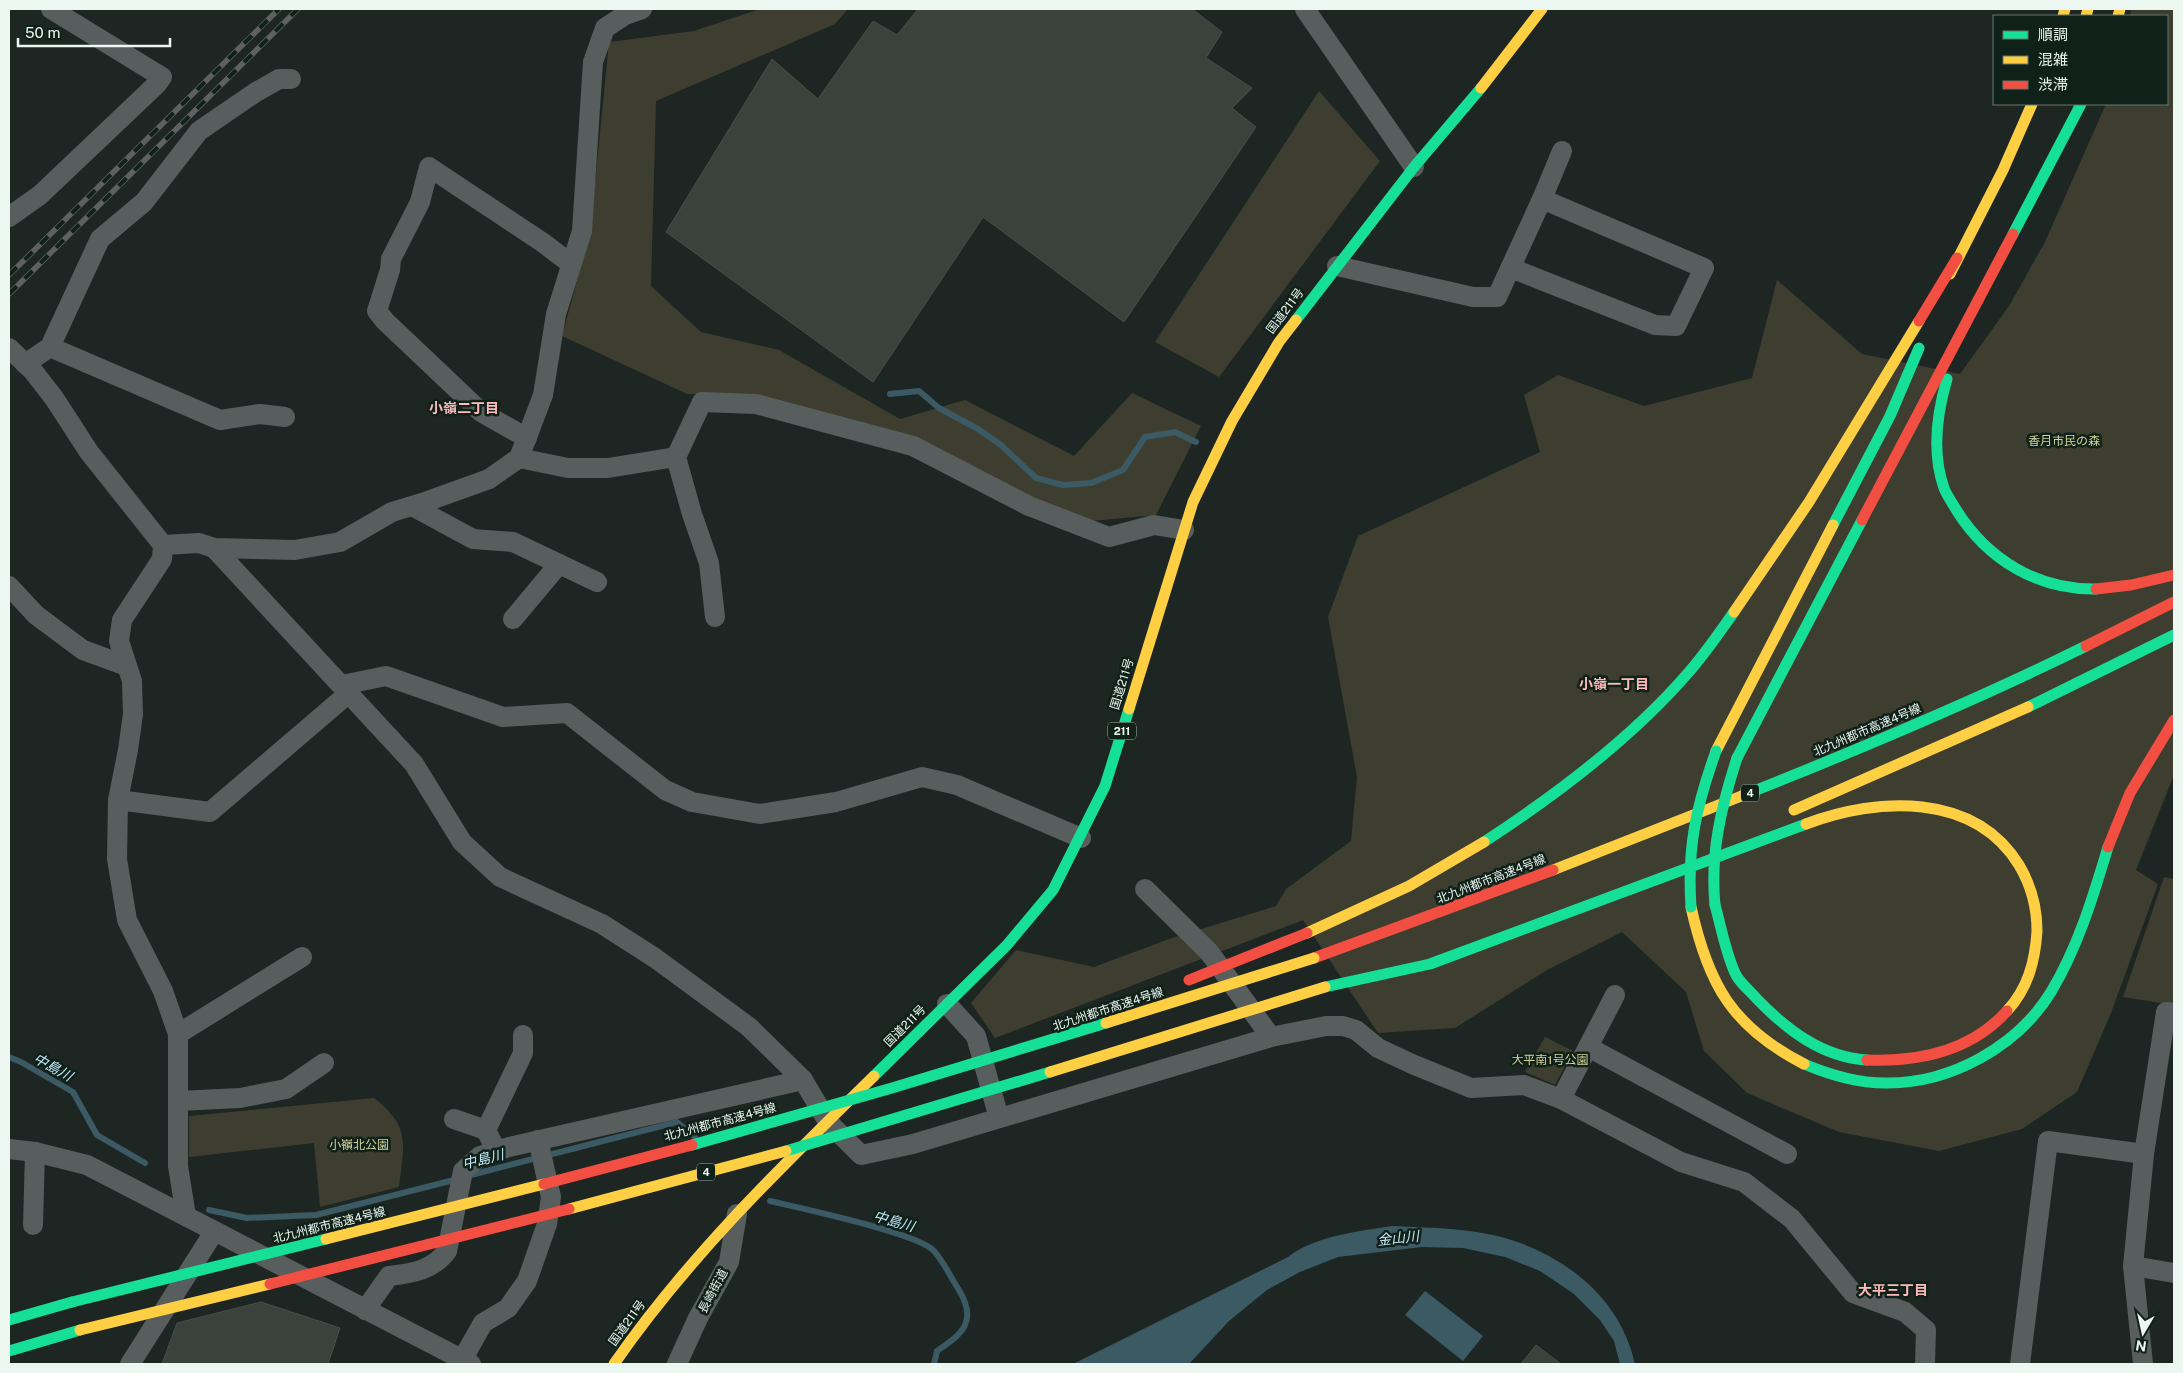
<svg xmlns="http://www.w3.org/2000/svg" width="2183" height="1373" viewBox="0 0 2183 1373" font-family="'Public Sans','Noto Sans JP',sans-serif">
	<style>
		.green { fill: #3d3e30 }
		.water { fill: #3b5a64 }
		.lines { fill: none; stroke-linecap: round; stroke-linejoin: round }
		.stream { stroke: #3b5a64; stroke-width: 6 }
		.building { fill: #3a423b; stroke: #494f4a }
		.street { stroke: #585d5d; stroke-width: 20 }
		.fast { stroke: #16e098; stroke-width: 11 }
		.slow { stroke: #ffcf43; stroke-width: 11 }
		.jam { stroke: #f24e42; stroke-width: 11 }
		.rail-casing { stroke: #5d6260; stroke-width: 5.5 }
		.rail { stroke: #102119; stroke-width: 4; stroke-dasharray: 11; stroke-linecap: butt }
		.fast-bridge { stroke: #16e098; stroke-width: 11 }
		.slow-bridge { stroke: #ffcf43; stroke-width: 11 }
		.jam-bridge { stroke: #f24e42; stroke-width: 11 }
		.labels { text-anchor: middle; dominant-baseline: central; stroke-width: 5; stroke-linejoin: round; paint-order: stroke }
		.shield { fill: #102119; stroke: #aab7b1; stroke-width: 1 }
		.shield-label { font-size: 11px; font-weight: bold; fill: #ecf7f2 }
		.street-label { font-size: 12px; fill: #ecf7f2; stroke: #102119 }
		.park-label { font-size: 12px; fill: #d4d39b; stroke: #102119 }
		.neighbourhood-label { font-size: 14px; font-weight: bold; fill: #ffbaba; stroke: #102119 }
		.water-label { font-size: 14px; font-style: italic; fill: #c3e9f8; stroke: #102119 }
	</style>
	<rect width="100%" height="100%" fill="#1d2622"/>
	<g class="green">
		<polygon points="760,9 848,9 835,24 656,101 651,286 701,332 779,350 900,419 965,400 1074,456 1132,393 1201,426 1156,515 1081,522 754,395 687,394 562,336 590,233 609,42 694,31"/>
		<polygon points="2131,9 2174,9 2174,775 2136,870 2158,884 2111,1013 2077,1092 2022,1129 1939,1151 1839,1132 1747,1093 1704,1051 1686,992 1622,932 1547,970 1455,1028 1378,1033 1303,920 995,1038 971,1003 1016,950 1094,967 1169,939 1276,906 1286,889 1351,841 1357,777 1328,617 1358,536 1540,452 1524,395 1558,375 1644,406 1752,378 1777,280 1862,354 1960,374 2009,306 2045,242 2106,104 2167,104 2167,16 2130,16"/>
		<polygon points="1319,91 1380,161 1219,377 1155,342"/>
		<polygon points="2164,877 2174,879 2174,1005 2123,997"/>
		<polygon points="1545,1037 1573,1051 1555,1085 1525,1072"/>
		<path d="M374,1098C411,1127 404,1144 399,1187L320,1207L314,1143L189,1157V1116Z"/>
	</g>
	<g class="water">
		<path d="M1392,1226C1435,1228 1483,1228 1523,1244C1579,1266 1622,1306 1635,1364H1620L1614,1341L1600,1320L1574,1294L1540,1271L1505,1257L1463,1248L1422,1247L1338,1257L1300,1272L1267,1290L1229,1321L1189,1364H1073L1288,1257C1315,1236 1359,1231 1392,1226Z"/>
		<polygon points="1425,1291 1483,1336 1463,1361 1405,1315"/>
	</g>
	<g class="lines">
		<g class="stream">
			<polyline points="890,394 919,391 939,408 978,429 1001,445 1036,478 1063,485 1091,483 1123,470 1145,437 1175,432 1196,442"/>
			<polyline points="9,1057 21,1062 73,1092 97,1135 145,1163"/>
			<polyline points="467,1176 677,1122 695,1137"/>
			<path d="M770,1201C800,1208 918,1233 934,1251C944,1262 951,1278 959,1290C978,1322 962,1334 937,1351L934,1364"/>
			<polyline points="209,1210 247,1218 316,1215 458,1179"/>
		</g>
	</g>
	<g class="building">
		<polygon points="918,9 1192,9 1222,32 1206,58 1252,88 1232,108 1256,127 1124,322 983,217 873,382 666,232 772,59 818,99 873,21 897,35"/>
		<polygon points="261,1302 340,1328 328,1364 162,1364 177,1323"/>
		<polygon points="1536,1345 1561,1364 1521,1364"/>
	</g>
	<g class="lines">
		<g class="street">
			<polyline points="1305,9 1414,167"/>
			<polyline points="1542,199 1562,151"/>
			<polyline points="9,217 40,195 157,84 162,77 51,9"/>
			<polyline points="1337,266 1473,297 1497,297 1542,199 1704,268 1676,326 1655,325 1511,268"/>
			<polyline points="50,347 220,420 260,414 285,417"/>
			<polyline points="9,348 33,371 54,398 89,452 163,545 162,559 122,620 119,641 132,681 133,714 128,750 118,800 117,859 127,920 163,991 178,1034 178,1166 186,1216"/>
			<polyline points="25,364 50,347 100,239 144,202 199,131 256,92 279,79 291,79"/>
			<polyline points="527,438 481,412 385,321 377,311 390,270 391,259 420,202 429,167 542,242 571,264"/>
			<polyline points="519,458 568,468 608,468 676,457"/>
			<polyline points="412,506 473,539 513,542 597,582"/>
			<polyline points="163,545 199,543 214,548 295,550 340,542 392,512 428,501 489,479 519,458 543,395 556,314 582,231 593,62 605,28 625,15 642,9"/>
			<polyline points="214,548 414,764 462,842 500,877 602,924 655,958 749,1027 803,1080 828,1122 861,1155 913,1144 1271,1037 1326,1026 1343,1026 1356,1030 1378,1048 1412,1064 1471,1088 1524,1085 1561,1099 1681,1162 1744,1182 1792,1219 1853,1293 1905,1312 1926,1330 1925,1364"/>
			<polyline points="9,586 36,615 83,650 127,666"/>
			<polyline points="715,617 709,563 692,514 676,457 702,402 756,404 913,446 1029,506 1109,537 1154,525 1184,530"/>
			<polyline points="513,619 559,564"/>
			<polyline points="342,685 386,676 503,717 567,713 665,790 692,802 760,814 836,802 922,777 957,785 1081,838"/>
			<polyline points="118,800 210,812 349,693"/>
			<polyline points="1145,889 1209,952 1271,1037"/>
			<polyline points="947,1004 976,1036 999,1118"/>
			<polyline points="178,1034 302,957"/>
			<polyline points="1588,1047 1787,1154"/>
			<polyline points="1561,1099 1615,995"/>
			<polyline points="178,1101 240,1098 286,1089 324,1063"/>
			<polyline points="454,1119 486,1130 492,1142"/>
			<polyline points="486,1130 523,1053 523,1035"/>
			<polyline points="9,1149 35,1152 87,1165 471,1364"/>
			<polyline points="33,1225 35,1152"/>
			<polyline points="2133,1266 2174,1273"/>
			<path d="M365,1310L389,1276C412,1273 432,1271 447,1251L463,1171L480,1156L509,1147L803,1080"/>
			<polyline points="462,1360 483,1323 508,1308 527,1281 547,1224 551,1197 538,1140"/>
			<polyline points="130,1364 214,1232"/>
			<polyline points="677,1364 698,1318 729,1262 737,1214"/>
			<polyline points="2020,1364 2048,1141 2144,1154"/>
			<polyline points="2143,1364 2133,1266 2144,1154 2166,1012 2174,1013"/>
		</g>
		<g class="fast">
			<polyline points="2013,234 2081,104"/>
			<polyline points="1296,320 1414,167 1481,88"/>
			<path d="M1947,379C1937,413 1932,454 1944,488C1947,496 1953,504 1957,511C1988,560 2038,590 2096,589"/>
			<polyline points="1833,525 1890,416 1919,348"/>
			<polyline points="2028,707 2174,635"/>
			<polyline points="1737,758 1862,520"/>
			<path d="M1744,795C1860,749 1975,701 2086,646"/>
			<path d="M1484,842C1556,795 1632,738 1688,673C1705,654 1719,633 1734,612"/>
			<path d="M1715,905C1721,926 1726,955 1736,975C1741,984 1749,990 1756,998C1786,1029 1821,1057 1867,1060"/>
			<polyline points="1325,987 1430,964 1806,824"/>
			<path d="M1804,1064C1830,1075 1857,1083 1885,1083C1950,1084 2017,1047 2051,992C2078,947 2093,897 2108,847"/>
			<polyline points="874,1076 1007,945 1053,890 1105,786 1129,709"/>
			<polyline points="9,1320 72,1302"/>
			<polyline points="9,1351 80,1330"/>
		</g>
		<g class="slow">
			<polyline points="2063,16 2065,9"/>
			<polyline points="2086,16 2088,9"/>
			<polyline points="2118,16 2120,9"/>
			<polyline points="1481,88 1542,9"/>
			<polyline points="1950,274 2003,170 2032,104"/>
			<polyline points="1734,612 1809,502 1919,321"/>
			<polyline points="1129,709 1193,502 1232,421 1279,342 1296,320"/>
			<polyline points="1716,751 1833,525"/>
			<polyline points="1794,810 2028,707"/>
			<path d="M1806,824C1877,797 1974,792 2019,865C2031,885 2037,908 2037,931C2035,962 2028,988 2007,1011"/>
			<polyline points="1553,870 1744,795"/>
			<path d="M1691,907C1708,984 1732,1027 1804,1064"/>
			<polyline points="1307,933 1409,886 1484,842"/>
			<path d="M614,1364C688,1257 781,1167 874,1076"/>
		</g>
		<g class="jam">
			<polyline points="1919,321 1957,258"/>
			<polyline points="1862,520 2013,234"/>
			<polyline points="2096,589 2131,585 2174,575"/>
			<polyline points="2086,646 2174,602"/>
			<polyline points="2108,847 2130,793 2174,720"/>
			<polyline points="1314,958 1553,870"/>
			<path d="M1867,1060C1919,1062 1971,1051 2007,1011"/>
		</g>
		<g class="rail-casing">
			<g id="rail">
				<polyline points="9,275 279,9"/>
				<polyline points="9,294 298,9"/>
			</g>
		</g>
		<use href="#rail" class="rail"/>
		<g class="fast-bridge">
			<path d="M1715,905C1710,854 1721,807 1737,758"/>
			<path d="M1691,907C1687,847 1696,807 1716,751"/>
			<polyline points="692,1145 892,1088 1106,1023"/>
			<polyline points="786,1151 1050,1072"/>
			<polyline points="72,1302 326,1239"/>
		</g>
		<g class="slow-bridge">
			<polyline points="1106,1023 1314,958"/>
			<polyline points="1050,1072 1325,987"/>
			<polyline points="569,1209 786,1151"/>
			<polyline points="326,1239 544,1184"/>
			<polyline points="80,1330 270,1284"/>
		</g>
		<g class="jam-bridge">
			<polyline points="1189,980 1307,933"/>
			<polyline points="544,1184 692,1145"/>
			<polyline points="270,1284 569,1209"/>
		</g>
	</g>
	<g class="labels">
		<g class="shield">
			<rect x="1108" y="722.5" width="28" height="17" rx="4"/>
			<rect x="1741" y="784.5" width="18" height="17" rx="4"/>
			<rect x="697" y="1163.5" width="18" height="17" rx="4"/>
		</g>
		<g class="shield-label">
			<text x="1122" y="731">211</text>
			<text x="1750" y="793">4</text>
			<text x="706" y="1172">4</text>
		</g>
		<g class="street-label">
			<text transform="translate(1285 311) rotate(-53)">国道211号</text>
			<text transform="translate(1122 684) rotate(-73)">国道211号</text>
			<text transform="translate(1867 730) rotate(-23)">北九州都市高速4号線</text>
			<text transform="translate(1491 879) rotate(-21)">北九州都市高速4号線</text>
			<text transform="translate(1108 1009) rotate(-18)">北九州都市高速4号線</text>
			<text transform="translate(905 1026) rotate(-45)">国道211号</text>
			<text transform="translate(720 1122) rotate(-15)">北九州都市高速4号線</text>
			<text transform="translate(329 1225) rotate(-14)">北九州都市高速4号線</text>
			<text transform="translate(713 1291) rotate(-62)">長崎街道</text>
			<text transform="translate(627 1323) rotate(-54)">国道211号</text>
		</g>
		<g class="park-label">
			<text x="2064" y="441">香月市民の森</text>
			<text x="1550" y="1060">大平南1号公園</text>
			<text x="359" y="1145">小嶺北公園</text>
		</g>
		<g class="neighbourhood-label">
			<text x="464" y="408">小嶺二丁目</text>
			<text x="1614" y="684">小嶺一丁目</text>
			<text x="1893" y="1290">大平三丁目</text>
		</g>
		<g class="water-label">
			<text transform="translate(53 1067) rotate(29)">中島川</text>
			<text transform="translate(483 1159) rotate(-14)">中島川</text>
			<text transform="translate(894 1221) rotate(16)">中島川</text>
			<text transform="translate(1398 1238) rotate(-6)">金山川</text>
		</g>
	</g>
	<rect width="2183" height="1373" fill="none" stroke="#ecf7f2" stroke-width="20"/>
	<rect x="1993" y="15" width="175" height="90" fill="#102119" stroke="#687770"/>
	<rect x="2003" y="31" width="25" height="8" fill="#16e098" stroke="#687770"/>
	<text x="2038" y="40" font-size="15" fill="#ecf7f2">順調</text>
	<rect x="2003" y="56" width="25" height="8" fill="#ffcf43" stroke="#687770"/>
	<text x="2038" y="65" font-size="15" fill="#ecf7f2">混雑</text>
	<rect x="2003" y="81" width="25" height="8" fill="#f24e42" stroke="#687770"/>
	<text x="2038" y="90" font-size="15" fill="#ecf7f2">渋滞</text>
	<g transform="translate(2143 1333) rotate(189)" stroke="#102119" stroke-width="4" paint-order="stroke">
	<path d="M0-4L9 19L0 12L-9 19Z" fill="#ecf7f2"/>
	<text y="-8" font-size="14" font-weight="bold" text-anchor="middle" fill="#ecf7f2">N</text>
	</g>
	<path d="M18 38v8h152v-8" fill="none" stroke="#ecf7f2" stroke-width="2.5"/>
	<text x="25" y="38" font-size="15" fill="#ecf7f2" stroke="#102119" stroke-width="4" paint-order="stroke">50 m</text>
</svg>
